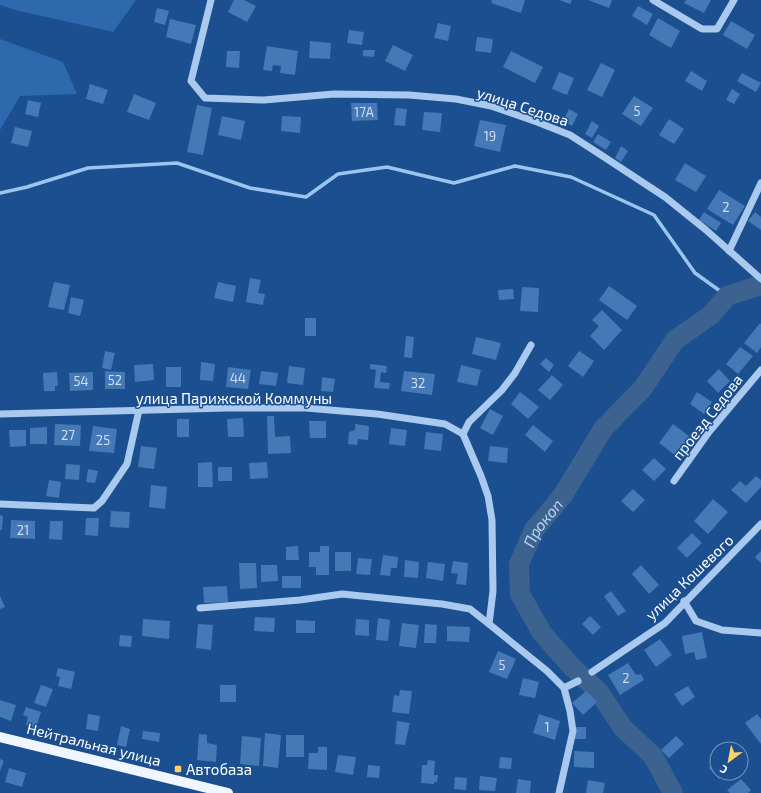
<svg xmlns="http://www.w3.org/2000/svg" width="761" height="793" viewBox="0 0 761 793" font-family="'Exo 2',sans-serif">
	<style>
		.green { fill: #2e69ad }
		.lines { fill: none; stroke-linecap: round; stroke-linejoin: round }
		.stream { stroke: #9cc4f0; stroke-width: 3.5 }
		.river { stroke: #3c6290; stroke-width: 20 }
		.building { fill: #4478b7 }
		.minor { stroke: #a9c9ee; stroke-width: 7 }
		.major { stroke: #f0f6ff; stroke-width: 10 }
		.poi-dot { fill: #ffd166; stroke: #1b4f8f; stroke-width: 1.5 }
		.labels { text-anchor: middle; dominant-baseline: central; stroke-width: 3; stroke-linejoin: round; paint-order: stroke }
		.number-label { font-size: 13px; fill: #d0dded }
		.street-label { font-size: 15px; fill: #fff; stroke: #1b4f8f }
		.poi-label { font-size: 15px; fill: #fff; stroke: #1b4f8f; text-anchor: start }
		.water-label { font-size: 16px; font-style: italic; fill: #b5d3f5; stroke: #1b4f8f }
	</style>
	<rect width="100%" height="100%" fill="#1b4f8f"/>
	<g class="green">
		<polygon points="0,0 136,0 113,32 15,10 0,5"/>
		<polygon points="0,39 63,62 77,94 20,96 0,130"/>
	</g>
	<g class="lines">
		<polyline class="stream" points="0,193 27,187 88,168 177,163 250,188 306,197 338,174 387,167 454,183 515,166 571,177 654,215 695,273 727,296"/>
		<path class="river" id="s1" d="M673,793L653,756L623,728L599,692L572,667L542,633L520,594L519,564L534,530L563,495L603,429L643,388L675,340L711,315L727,296L761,285"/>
	</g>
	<g class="building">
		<polygon points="234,0 244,0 256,6 247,22 228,12"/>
		<polygon points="492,0 525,0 521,13 491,3"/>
		<polygon points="559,0 572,0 570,4"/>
		<polygon points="588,0 612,0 609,8"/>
		<polygon points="686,0 711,0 704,13 684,3"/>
		<polygon points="638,6 653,14 647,25 632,16"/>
		<polygon points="157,8 169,11 165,25 154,22"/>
		<polygon points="658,18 680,31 671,48 649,35"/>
		<polygon points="170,19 196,25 191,44 166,37"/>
		<polygon points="731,21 755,35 747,49 723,35"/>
		<polygon points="438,23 451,26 448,41 434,38"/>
		<polygon points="349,30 364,32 362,45 347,43"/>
		<polygon points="477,37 493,39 491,53 475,51"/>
		<polygon points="310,41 331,43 330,59 309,58"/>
		<polygon points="393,45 413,55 405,71 385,61"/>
		<polygon points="267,46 298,51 295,75 280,73 281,66 273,65 272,71 263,70"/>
		<polygon points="363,50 375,50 374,57 363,56"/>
		<polygon points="227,51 240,51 239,68 226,67"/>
		<polygon points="511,51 543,67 535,83 503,67"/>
		<polygon points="601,63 615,70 602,97 587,90"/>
		<polygon points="691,71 707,81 702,91 685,81"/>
		<polygon points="559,72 574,78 567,95 552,89"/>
		<polygon points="742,73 761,83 756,92 737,81"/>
		<polygon points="90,84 108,90 103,104 86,99"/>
		<polygon points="732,89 740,94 734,104 726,100"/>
		<polygon points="134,94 156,103 149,120 127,112"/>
		<polygon points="634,96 653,108 641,126 622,114"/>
		<polygon points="28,100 41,103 38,117 25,114"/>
		<polygon points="351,103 377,103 378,120 352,121"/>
		<polygon points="197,105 212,108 203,155 187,152"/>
		<polygon points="396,108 407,109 405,126 394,125"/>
		<polygon points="569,109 578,114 572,126 563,121"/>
		<polygon points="424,112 442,113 440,132 422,130"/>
		<polygon points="222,116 245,121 241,140 218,135"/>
		<polygon points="282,116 301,117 300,133 281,131"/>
		<polygon points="669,119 684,129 674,144 659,135"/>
		<polygon points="480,120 506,125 500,152 474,146"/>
		<polygon points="592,121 599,126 592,138 585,134"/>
		<polygon points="15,127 32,131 28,147 11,143"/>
		<polygon points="598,134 611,142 606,150 593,142"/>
		<polygon points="621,146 628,151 621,162 615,158"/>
		<polygon points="685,163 706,176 696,192 675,180"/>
		<polygon points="719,190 745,206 733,225 707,209"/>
		<polygon points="704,212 721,223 716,231 699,220"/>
		<polygon points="755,212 761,217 761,230 748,221"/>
		<polygon points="250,278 261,280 258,293 265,294 263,305 246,302"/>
		<polygon points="54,282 70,285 64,310 48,307"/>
		<polygon points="218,282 236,286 233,302 214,298"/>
		<polygon points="609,286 637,306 627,320 599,300"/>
		<polygon points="522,287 539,288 538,312 520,311"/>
		<polygon points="513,289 514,299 499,300 498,290"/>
		<polygon points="71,297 84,300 80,316 68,313"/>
		<polygon points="602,310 622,330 604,350 590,336 599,326 592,320"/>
		<rect x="305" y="318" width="11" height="18"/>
		<polygon points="760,323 761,324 761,347 757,353 744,343"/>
		<polygon points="406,336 414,337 412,358 404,357"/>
		<polygon points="476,337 501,343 496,360 472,354"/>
		<polygon points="740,347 753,356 738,374 726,364"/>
		<polygon points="105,351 115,353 111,370 102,368"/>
		<polygon points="579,351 594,361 583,377 568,366"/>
		<polygon points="546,358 554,365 549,372 540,364"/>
		<polygon points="201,362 215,364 213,381 200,380"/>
		<polygon points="153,364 154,380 135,382 134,365"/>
		<polygon points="370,364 387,366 386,373 381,372 380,382 390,383 389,389 374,388 376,370 370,369"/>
		<polygon points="461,365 481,370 477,386 457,382"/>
		<polygon points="289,366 305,368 303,385 287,383"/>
		<rect x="166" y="367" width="15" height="20"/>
		<polygon points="228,367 251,370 248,389 226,387"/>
		<polygon points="719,369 730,381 718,393 707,381"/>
		<polygon points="105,371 125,372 125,389 105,389"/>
		<polygon points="261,371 278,373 276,386 259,384"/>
		<polygon points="404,371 435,374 432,395 401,391"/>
		<polygon points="57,372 58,386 55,386 55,391 44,391 43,373"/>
		<polygon points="93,372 93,390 70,391 69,373"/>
		<polygon points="552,375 563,385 550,400 538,390"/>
		<polygon points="322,377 335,379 333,392 321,391"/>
		<polygon points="520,392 539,407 528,419 511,404"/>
		<polygon points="697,392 712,402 704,414 690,404"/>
		<polygon points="490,409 503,416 493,435 480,428"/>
		<polygon points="267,416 274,416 275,437 290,436 291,453 268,454"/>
		<polygon points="243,418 244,437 228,437 227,419"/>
		<rect x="177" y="419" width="12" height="18"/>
		<polygon points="309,421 326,421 326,438 310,438"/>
		<polygon points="55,424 81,425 80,446 54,445"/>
		<polygon points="355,424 369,426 368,440 358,439 357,445 348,444 349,432 355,430"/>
		<polygon points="673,424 690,437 676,456 659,443"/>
		<polygon points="533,425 553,441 545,452 525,435"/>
		<polygon points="93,426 117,429 114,453 89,451"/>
		<polygon points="47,427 47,444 30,444 30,428"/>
		<polygon points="391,428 407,430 405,446 389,444"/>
		<polygon points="9,430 26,430 26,446 10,447"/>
		<polygon points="426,432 443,434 441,451 424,449"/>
		<polygon points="141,446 157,448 154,469 138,467"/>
		<polygon points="490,446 508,448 507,463 488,461"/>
		<polygon points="654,458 666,469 654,481 642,470"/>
		<polygon points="212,462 213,487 198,487 198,463"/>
		<polygon points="267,462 268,478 250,479 249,463"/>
		<polygon points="66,464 80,465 79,480 65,479"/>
		<rect x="218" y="467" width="14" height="14"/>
		<polygon points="88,469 98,471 95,483 86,482"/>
		<polygon points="756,476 761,480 761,487 746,503 731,490 740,481 746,486"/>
		<polygon points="49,480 61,482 59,498 46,496"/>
		<polygon points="151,485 167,487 165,509 149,507"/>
		<polygon points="633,489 645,500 633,512 621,501"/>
		<polygon points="713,499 728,512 708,534 694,521"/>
		<polygon points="111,511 130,512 129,528 110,527"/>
		<polygon points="0,515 3,516 2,530 0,530"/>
		<polygon points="86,518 99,518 98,536 85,535"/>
		<polygon points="11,520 35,521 35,539 10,538"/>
		<polygon points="50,521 63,521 62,540 49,539"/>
		<polygon points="692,533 702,543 687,558 677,548"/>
		<polygon points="298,546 299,560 286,560 286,547"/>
		<polygon points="320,546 329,546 329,575 316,575 316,567 309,567 309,552 320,552"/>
		<polygon points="761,551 761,563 755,557"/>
		<rect x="335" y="552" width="16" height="19"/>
		<polygon points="383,555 398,557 397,568 391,568 390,576 380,575"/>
		<polygon points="358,558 372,559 370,575 356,574"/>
		<polygon points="405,560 419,562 418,578 404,577"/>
		<polygon points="453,561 468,563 466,585 456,584 458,574 451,573"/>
		<polygon points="428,562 445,564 443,581 426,578"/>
		<polygon points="239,563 256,563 257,588 240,589"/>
		<polygon points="261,565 277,565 278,581 261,582"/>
		<polygon points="641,565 659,585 649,594 632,574"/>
		<rect x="282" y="576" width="19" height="12"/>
		<polygon points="227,586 228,602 204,603 203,587"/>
		<polygon points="611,591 626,611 618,616 604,596"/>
		<polygon points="0,596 5,607 0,609"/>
		<polygon points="590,616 601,627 593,635 582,624"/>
		<polygon points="255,617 275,618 274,632 254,631"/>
		<polygon points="378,618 390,620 388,641 376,640"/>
		<polygon points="143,619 170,621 169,639 142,636"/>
		<polygon points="356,619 369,620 369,636 355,635"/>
		<polygon points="296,620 315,621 315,633 296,633"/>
		<polygon points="402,623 419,625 416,648 399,646"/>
		<polygon points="198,624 213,625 211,650 196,648"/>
		<polygon points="425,624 437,625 436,643 424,643"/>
		<polygon points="447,626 470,627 469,642 447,641"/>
		<polygon points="702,632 707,658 696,660 694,652 685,654 682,636"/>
		<polygon points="120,635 132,636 131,647 119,646"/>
		<polygon points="660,639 672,655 656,667 644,650"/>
		<polygon points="498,651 516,659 507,679 489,672"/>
		<polygon points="628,663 636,675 641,674 644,680 620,695 608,675"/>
		<polygon points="58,668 75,672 71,689 58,686 60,677 56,676"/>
		<polygon points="523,678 539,682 535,698 519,695"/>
		<polygon points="41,685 53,689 46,707 34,703"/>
		<rect x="220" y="685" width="16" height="17"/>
		<polygon points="688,686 695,697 682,706 674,694"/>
		<polygon points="400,690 412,691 409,714 392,712 394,695 399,696"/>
		<polygon points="586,691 597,702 583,715 572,703"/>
		<polygon points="0,700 16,705 11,721 0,717"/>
		<polygon points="26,707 41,712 36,728 26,725 28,717 23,715"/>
		<polygon points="88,714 100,716 98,731 86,729"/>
		<polygon points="539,714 560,721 555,740 533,733"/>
		<polygon points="757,714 761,719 761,744 745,723"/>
		<polygon points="397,721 410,723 405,745 395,744"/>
		<polygon points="121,726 130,729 126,747 117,745"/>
		<rect x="575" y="727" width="11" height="12"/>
		<polygon points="143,731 160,733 159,742 142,739"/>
		<polygon points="265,733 281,735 278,768 263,766"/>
		<polygon points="199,734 207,735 207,743 217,745 216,762 197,760"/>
		<rect x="286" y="735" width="18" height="22"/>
		<polygon points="242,736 261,738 259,766 240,764"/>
		<polygon points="676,736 684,744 669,758 661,750"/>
		<polygon points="318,747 327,747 327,770 308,769 309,753 318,753"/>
		<polygon points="574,751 594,752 594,768 574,767"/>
		<polygon points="338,755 356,757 353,775 335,772"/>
		<polygon points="500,757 512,758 511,769 499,768"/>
		<polygon points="0,759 4,761 0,771"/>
		<polygon points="428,760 435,761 434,775 438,775 437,782 434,782 434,784 421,783 422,765 427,765"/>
		<polygon points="717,761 717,773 726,773 719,779 709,768"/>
		<polygon points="368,765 380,766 379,778 367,777"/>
		<polygon points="9,768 26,773 22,787 5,782"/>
		<polygon points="480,776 497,778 495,791 479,790"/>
		<polygon points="455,777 467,778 466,790 454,789"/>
		<polygon points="518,779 531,781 530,793 516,793"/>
		<polygon points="741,779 751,790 748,793 730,793 727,790"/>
		<polygon points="588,780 605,783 603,793 586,793"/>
	</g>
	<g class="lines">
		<g class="minor">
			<polyline points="211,0 191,81 205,98 264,100 334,94 409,95 456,99 491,106 537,122 570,135 598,153 665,197 706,230 761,279"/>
			<polyline points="653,0 702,29 717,29 734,0"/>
			<polyline points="729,251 761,183"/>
			<polyline points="531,345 515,373 502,390 469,422 463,434 481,476 488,496 492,520 493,591 489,624 547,671 564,688 570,711 573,731 559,793"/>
			<polyline points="0,414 227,408 306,408 377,414 445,424 463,434"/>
			<polyline points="674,481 709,432 761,370"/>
			<polyline points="0,504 94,508 102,501 127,464 139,410"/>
			<polyline points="684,601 696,621 722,630 761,633"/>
			<polyline points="200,608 300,600 342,594 442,604 470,609 489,624"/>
			<polyline points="592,672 665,623 761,524"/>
			<polyline points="564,688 578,681"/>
		</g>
		<polyline class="major" points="0,737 228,793"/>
	</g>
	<rect class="poi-dot" x="174" y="765" width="8" height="8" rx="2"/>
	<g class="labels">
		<g class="number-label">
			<text x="637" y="111">5</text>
			<text x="364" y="112">17А</text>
			<text x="490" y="136">19</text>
			<text x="726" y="207">2</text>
			<text x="238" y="378">44</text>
			<text x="115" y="380">52</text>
			<text x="81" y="381">54</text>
			<text x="418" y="383">32</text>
			<text x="68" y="435">27</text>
			<text x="103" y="440">25</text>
			<text x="23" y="530">21</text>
			<text x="502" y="665">5</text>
			<text x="626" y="678">2</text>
			<text x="547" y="727">1</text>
		</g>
		<g class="street-label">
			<text transform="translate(523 106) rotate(18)">улица Седова</text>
			<text x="234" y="398">улица Парижской Коммуны</text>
			<text transform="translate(707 417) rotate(-52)">проезд Седова</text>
			<text transform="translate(689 577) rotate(-44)">улица Кошевого</text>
			<text transform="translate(94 744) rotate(14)">Нейтральная улица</text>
		</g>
		<g class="poi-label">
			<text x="186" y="769">Автобаза</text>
		</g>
		<g class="water-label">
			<text stroke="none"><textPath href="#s1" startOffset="331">Прокоп</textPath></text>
		</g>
	</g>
	<g transform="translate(729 761) rotate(212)"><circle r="19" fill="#1b4f8f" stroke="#7695bc"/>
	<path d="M0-3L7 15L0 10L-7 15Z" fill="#ffd166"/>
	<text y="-6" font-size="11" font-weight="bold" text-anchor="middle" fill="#ffffff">С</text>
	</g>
</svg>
